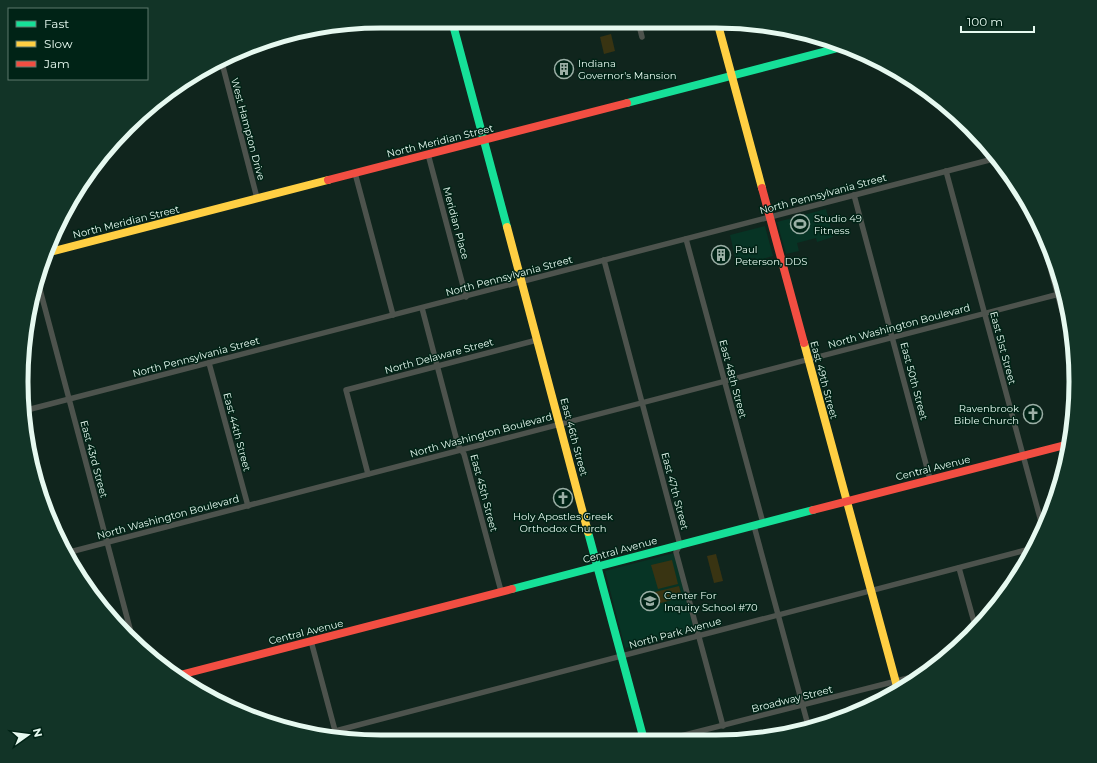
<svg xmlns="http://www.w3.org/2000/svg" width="1097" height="763" viewBox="0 0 1097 763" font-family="Montserrat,sans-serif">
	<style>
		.built { fill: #073425 }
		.green { fill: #393412 }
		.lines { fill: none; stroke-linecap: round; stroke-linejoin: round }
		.street { stroke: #4d534d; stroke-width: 5.5 }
		.fast { stroke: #16e098; stroke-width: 8 }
		.slow { stroke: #ffcf43; stroke-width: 8 }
		.jam { stroke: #f24e42; stroke-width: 8 }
		.labels { text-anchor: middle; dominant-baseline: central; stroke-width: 3; stroke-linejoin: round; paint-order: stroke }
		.poi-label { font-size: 10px; fill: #e6f9f0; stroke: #002316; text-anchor: start }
		.street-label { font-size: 10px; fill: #e6f9f0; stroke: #002316 }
		.rim { fill: none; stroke: #e6f9f0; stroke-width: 5 }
	</style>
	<rect width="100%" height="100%" fill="#10251d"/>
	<g class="built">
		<polygon points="826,209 833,237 817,242 816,238 797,243 799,251 786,254 777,222"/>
		<polygon points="765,226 773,256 756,261 755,258 736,261 730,235"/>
		<polygon points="674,553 694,630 625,648 605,571"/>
	</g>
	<g class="green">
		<polygon points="611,34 615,51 604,54 600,37"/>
		<polygon points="716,554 723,581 714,583 707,556"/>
		<polygon points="672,560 678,584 658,589 651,565"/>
		<polygon points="679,586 682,597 654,605 651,593"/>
	</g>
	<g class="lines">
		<g class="street">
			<polyline points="638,21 642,37"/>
			<polyline points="222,63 257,198"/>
			<polyline points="428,154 466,297"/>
			<polyline points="946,171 1043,529"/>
			<polyline points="355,173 393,315"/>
			<polyline points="854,195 930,479"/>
			<polyline points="1039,227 1074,354"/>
			<polyline points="686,239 763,523"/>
			<polyline points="604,260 680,545 676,552 723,726"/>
			<polyline points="38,282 133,640"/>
			<polyline points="422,308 458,445 464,454 501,591"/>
			<polyline points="209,363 248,506"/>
			<polyline points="27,410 997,158"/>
			<polyline points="368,474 346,390 537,340"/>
			<polyline points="754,526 808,725"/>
			<polyline points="66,553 1063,293"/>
			<polyline points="959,568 976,629"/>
			<polyline points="311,641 337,738"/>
			<polyline points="320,735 1034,548"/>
			<polyline points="669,739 920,675"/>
		</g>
		<g class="fast">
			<polyline points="452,21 507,227"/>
			<polyline points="627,103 838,48"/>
			<polyline points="588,532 644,740"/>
			<polyline points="512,589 813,510"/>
		</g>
		<g class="slow">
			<polyline points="717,21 762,188"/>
			<polyline points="507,227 588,532"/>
			<polyline points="46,253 328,180"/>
			<polyline points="804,343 898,690"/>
		</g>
		<g class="jam">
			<polyline points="263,45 327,28"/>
			<polyline points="328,180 627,103"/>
			<polyline points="762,188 804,343"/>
			<polyline points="813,510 1069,444"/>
			<polyline points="176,676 512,589"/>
		</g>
	</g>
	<defs>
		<g id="building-ring" transform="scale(1)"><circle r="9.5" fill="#002316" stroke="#9bafa6" stroke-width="1.5"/><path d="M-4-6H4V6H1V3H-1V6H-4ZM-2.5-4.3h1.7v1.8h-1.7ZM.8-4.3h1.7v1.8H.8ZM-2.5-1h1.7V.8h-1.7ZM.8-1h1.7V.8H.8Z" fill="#9bafa6"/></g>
		<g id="stadium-ring" transform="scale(1)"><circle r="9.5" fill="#002316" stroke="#9bafa6" stroke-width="1.5"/><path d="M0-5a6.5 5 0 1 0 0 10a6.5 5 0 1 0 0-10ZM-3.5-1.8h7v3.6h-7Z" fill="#9bafa6"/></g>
		<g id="church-ring" transform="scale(1)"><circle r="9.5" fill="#002316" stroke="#9bafa6" stroke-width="1.5"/><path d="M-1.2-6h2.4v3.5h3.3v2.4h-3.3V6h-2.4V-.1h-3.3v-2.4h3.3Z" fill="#9bafa6"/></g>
		<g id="school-ring" transform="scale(1)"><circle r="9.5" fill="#002316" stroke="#9bafa6" stroke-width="1.5"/><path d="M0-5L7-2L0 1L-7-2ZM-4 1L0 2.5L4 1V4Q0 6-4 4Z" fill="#9bafa6"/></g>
	</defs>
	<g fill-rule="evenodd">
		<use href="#building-ring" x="564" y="69"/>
		<use href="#stadium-ring" x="800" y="224"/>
		<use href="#building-ring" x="721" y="255"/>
		<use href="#church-ring" x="1033" y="414"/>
		<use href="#church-ring" x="563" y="498"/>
		<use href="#school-ring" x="650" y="601"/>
	</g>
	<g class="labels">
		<g class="poi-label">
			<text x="578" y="63">Indiana<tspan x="578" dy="12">Governor's Mansion</tspan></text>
			<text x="814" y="218">Studio 49<tspan x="814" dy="12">Fitness</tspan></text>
			<text x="735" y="249">Paul<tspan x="735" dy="12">Peterson, DDS</tspan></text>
			<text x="1019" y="408" text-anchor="end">Ravenbrook<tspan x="1019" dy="12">Bible Church</tspan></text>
			<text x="563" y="516" text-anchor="middle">Holy Apostles Greek<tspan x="563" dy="12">Orthodox Church</tspan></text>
			<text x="664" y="595">Center For<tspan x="664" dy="12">Inquiry School #70</tspan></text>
		</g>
		<g class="street-label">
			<text transform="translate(248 129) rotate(75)">West Hampton Drive</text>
			<text transform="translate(440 141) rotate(-14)">North Meridian Street</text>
			<text transform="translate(823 194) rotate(-15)">North Pennsylvania Street</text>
			<text transform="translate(126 222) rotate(-14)">North Meridian Street</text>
			<text transform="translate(456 223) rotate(75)">Meridian Place</text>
			<text transform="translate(509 276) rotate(-15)">North Pennsylvania Street</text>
			<text transform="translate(899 326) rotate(-15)">North Washington Boulevard</text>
			<text transform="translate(1003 348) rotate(75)">East 51st Street</text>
			<text transform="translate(439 356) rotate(-15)">North Delaware Street</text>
			<text transform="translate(196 357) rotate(-15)">North Pennsylvania Street</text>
			<text transform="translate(733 379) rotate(75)">East 48th Street</text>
			<text transform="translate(824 380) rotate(75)">East 49th Street</text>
			<text transform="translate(914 381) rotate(75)">East 50th Street</text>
			<text transform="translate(237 432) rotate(75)">East 44th Street</text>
			<text transform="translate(481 435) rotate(-15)">North Washington Boulevard</text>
			<text transform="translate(574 437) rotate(75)">East 46th Street</text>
			<text transform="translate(94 459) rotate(75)">East 43rd Street</text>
			<text transform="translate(933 468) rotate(-14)">Central Avenue</text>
			<text transform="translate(675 491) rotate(75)">East 47th Street</text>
			<text transform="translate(484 493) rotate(75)">East 45th Street</text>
			<text transform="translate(168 517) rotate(-15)">North Washington Boulevard</text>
			<text transform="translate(620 550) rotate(-15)">Central Avenue</text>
			<text transform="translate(306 632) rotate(-14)">Central Avenue</text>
			<text transform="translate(675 633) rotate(-15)">North Park Avenue</text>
			<text transform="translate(792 699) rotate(-14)">Broadway Street</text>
		</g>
	</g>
	<path d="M0 0H1097V763H0ZM381 28H716A353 353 0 0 1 1069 381V382A353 353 0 0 1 716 735H381A353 353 0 0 1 28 382V381A353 353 0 0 1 381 28Z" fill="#123427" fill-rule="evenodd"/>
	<path class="rim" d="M381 28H716A353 353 0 0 1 1069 381V382A353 353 0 0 1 716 735H381A353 353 0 0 1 28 382V381A353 353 0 0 1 381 28Z"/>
	<rect x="8" y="8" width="140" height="72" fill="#002316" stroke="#5c796d"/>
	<rect x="16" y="21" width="20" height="6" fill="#16e098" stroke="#5c796d"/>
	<text x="44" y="28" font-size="12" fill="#e6f9f0">Fast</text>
	<rect x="16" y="41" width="20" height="6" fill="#ffcf43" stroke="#5c796d"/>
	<text x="44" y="48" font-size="12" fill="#e6f9f0">Slow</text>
	<rect x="16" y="61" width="20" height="6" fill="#f24e42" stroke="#5c796d"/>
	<text x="44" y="68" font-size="12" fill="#e6f9f0">Jam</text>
	<g transform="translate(28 735) rotate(76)" stroke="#002316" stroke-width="3" paint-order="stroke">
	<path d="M0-3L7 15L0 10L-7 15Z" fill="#e6f9f0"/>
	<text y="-6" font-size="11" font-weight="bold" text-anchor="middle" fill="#e6f9f0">N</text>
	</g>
	<path d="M961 26v6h73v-6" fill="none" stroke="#e6f9f0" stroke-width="2"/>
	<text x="967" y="26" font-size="12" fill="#e6f9f0" stroke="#002316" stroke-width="3" paint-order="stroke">100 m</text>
</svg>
